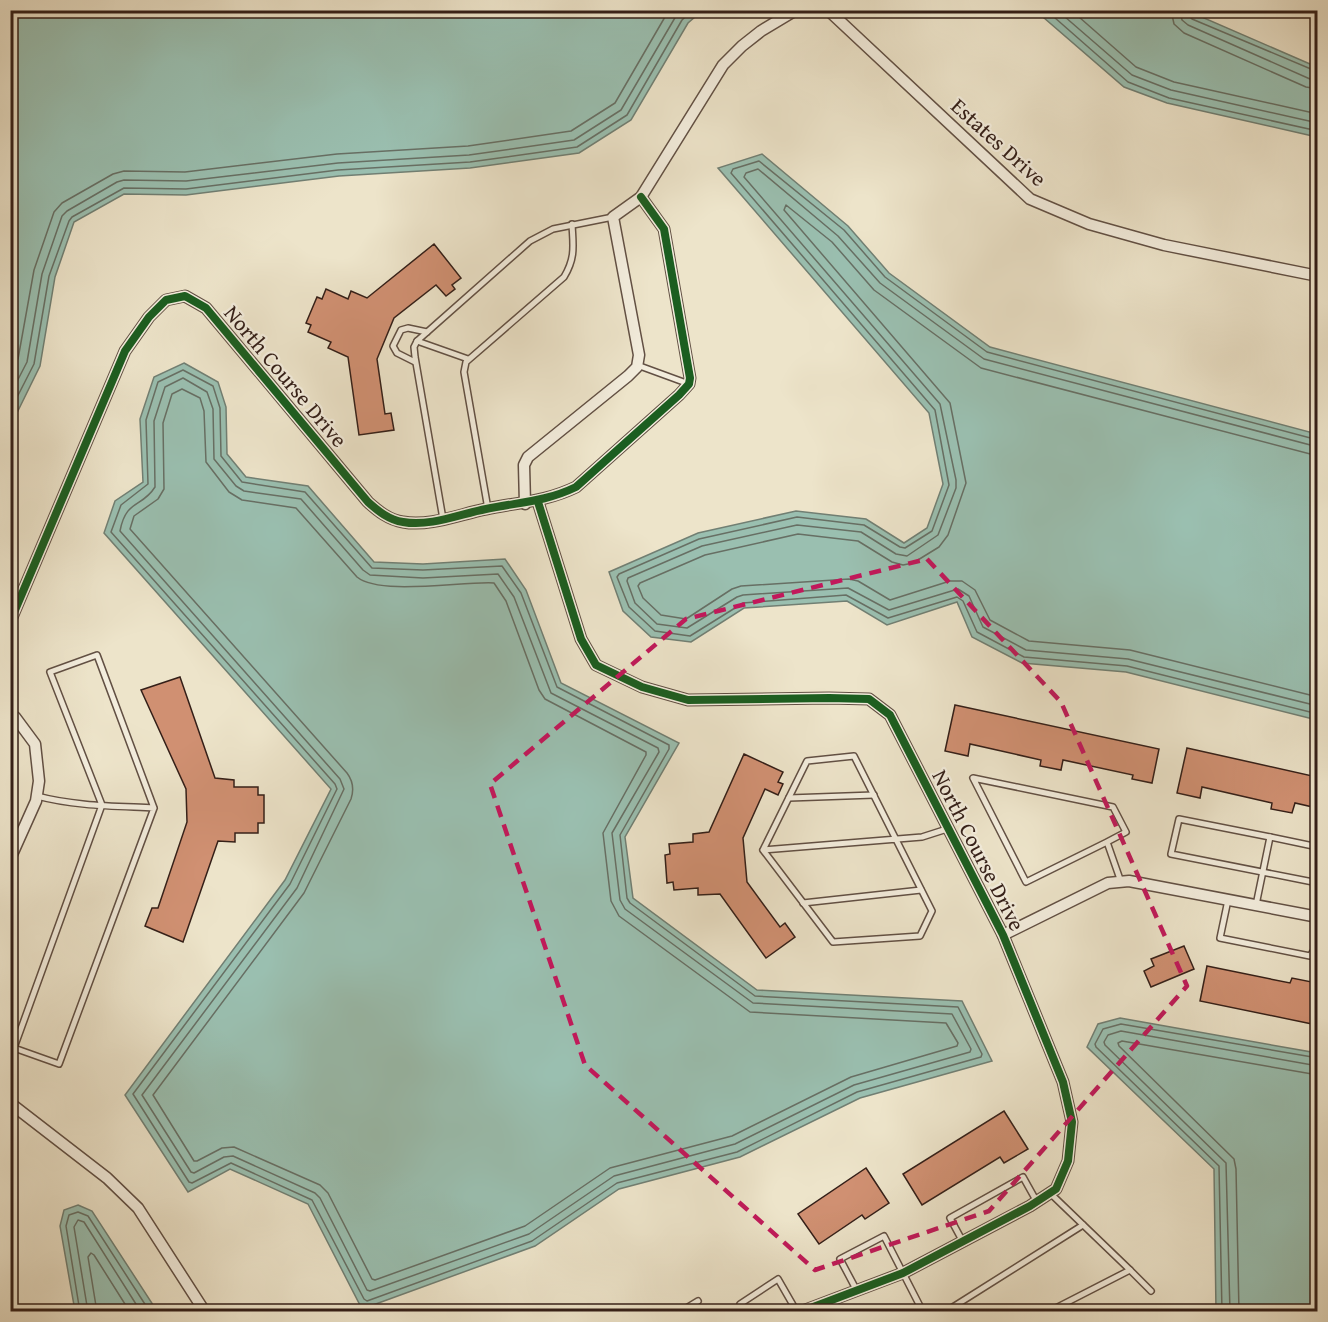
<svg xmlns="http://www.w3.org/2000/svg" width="1328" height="1322" viewBox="0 0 1328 1322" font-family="'Gentium Book Plus',serif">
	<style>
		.water { fill: #9abfb0; stroke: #717f73; stroke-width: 1.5 }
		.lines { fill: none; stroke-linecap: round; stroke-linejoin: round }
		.shore { stroke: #676f64; stroke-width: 1.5 }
		.building { fill: #d09072; stroke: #341f18; stroke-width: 1.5 }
		.lane-casing { stroke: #625044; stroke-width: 8 }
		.street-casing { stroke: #625044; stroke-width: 13 }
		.lane { stroke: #f3eddd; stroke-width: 5 }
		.street { stroke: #f3eddd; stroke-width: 10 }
		.cycleway-casing { stroke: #f3eddd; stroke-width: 11 }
		.cycleway { stroke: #1b5e20; stroke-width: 8 }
		.marked { fill: none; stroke: #c2185b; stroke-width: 4.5; stroke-dasharray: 12 8; stroke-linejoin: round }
		.labels { text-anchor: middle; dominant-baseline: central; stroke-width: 4.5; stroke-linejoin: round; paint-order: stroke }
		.street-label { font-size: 22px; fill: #341f18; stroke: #f3eddd }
	</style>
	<rect width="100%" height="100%" fill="#ede4ca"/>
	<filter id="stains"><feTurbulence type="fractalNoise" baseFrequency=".00333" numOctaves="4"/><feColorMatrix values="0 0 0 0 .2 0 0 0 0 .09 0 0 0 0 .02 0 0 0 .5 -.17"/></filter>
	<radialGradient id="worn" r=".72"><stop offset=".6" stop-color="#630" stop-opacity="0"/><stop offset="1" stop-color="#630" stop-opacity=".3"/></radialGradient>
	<g class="water">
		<polygon points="11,10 702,10 702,11 688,23 631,120 579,153 470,168 339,176 186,195 124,194 74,222 55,277 40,366 11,425"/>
		<polygon points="1036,11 1188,11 1317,67 1317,137 1167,103 1124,87"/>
		<polygon points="762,154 848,226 889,273 990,347 1317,434 1317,720 1126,672 1022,663 972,637 957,602 887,625 847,601 744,608 691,642 651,637 623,611 609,572 698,533 796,511 866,519 904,543 927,528 943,484 929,413 718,168"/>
		<polygon points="184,363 218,382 226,407 227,454 246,477 308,486 374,562 423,564 505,559 526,590 561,683 679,743 625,837 633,898 757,990 962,1001 992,1061 860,1098 740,1157 619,1189 535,1246 362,1309 308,1204 230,1169 188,1192 125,1095 285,880 331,789 104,533 115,501 143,482 140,419 154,377"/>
		<polygon points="1120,1018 1317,1053 1317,1311 1216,1311 1214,1169 1087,1047 1098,1024"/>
		<polygon points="78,1205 92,1211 157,1311 75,1311 60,1226 64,1210"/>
	</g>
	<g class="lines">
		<g class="shore">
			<polyline points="1046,10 1128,82 1169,98 1318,131"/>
			<polyline points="1057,10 1132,75 1171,90 1318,123"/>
			<polyline points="1071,10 1136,67 1174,82 1318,114"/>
			<polyline points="1171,10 1174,24 1184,33 1306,87 1318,89"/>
			<polyline points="1180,10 1182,20 1188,25 1310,79 1318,80"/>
			<polyline points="1188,10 1188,15 1192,19 1318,72"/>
			<polygon points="183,370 213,386 220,408 221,456 242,482 305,492 372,568 423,570 502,566 521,593 557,687 669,745 669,749 620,835 627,898 630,903 755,996 958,1007 982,1054 981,1057 857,1092 737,1152 617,1183 532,1241 367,1301 364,1299 312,1200 231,1163 192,1183 189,1182 133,1094 290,884 337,789 335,784 111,532 121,505 148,484 146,420 158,382"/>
			<polyline points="10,374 18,359 34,270 54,212 62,203 113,174 124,171 185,172 337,154 468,146 571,131 615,103 669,10"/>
			<path d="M183,378L207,392L213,409L214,459L236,486L244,491L301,499L363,570L370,575L423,578L498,574L514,597L551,693L658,748L659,752L612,833L620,900L625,909L753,1003L952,1014L971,1049L970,1052L854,1085L735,1144L614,1176L529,1234L370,1291L367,1290L320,1198L315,1193L233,1156L224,1157L194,1173L191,1172L142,1095L297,888L344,789L340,779L120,531C126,499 142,508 155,487L154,421L165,387Z"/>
			<path d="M182,389L200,398L204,411L206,462L229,492L242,500L296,508L357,577C380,596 463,581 494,583L506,601L539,690L545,699L646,752V755L603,833L611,901L619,916L750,1012L946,1023L958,1043L957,1046L851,1077L732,1136L610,1168L525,1226L375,1280L372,1279L328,1193L320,1185L234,1147L222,1148L197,1161H194L153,1095L304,893L351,799C354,790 353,781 347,773L130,529L134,516L158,499L164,489L163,423L172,394Z"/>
			<polyline points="10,395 27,362 42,274 62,216 67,211 117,182 124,180 186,181 338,163 469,155 574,140 621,110 676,16 681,10"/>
			<polyline points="10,411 34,364 49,276 69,221 72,217 124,188 186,189 338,170 470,162 577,147 627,115 682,20 693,10"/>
			<polyline points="1318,440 987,352 885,277 844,230 759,161 733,169 731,173 935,410 949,485 932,531 905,548 900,547 864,525 797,517 699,539 619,574 617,577 629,607 655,631 690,636 743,603 846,595 888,618 957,597 963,601 977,632 1024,657 1127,666 1318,714"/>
			<polyline points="1318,447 984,359 880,283 838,236 758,169 746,173 744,177 940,404 956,480 956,488 938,535 907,556 896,554 861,532 797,525 702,546 628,578 627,581 635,603 657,624 687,628 737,597 743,595 848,588 889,610 958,589 969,596 983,627 1026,650 1128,659 1318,706"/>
			<polyline points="1318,456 981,368 874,290 832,242 786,205 784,210 950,403 966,483 948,535 939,547 913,563 903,565 892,562 858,541 798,534 705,555 640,583 638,586 643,598 661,615 686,619 732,589 741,586 849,579 858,581 890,600 950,581 962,581 975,590 990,620 1029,641 1130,650 1318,697"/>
			<polyline points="80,1312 66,1226 69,1215 78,1212 88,1216 150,1312"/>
			<polyline points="88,1312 74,1227 78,1220 84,1222 141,1312"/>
			<polyline points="97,1312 88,1257 91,1253 94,1255 130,1312"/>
			<polyline points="1222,1312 1219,1166 1096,1047 1095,1044 1103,1029 1121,1024 1318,1058"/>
			<polyline points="1230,1312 1226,1163 1105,1045 1104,1042 1108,1035 1121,1031 1318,1066"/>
			<polyline points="1239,1312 1236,1169 1234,1159 1119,1046 1118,1043 1122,1041 1318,1075"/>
		</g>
	</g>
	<g class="building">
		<polygon points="434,244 461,278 452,285 455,289 446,296 436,285 394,318 377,359 385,414 391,413 394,430 359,435 348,357 328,348 331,342 308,332 311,325 306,323 317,297 322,299 326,289 348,299 351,291 367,298"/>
		<polygon points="180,677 215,778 234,780 234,787 258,787 258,795 264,795 264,823 258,823 258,833 235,833 235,842 218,841 183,942 145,926 152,908 158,908 187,822 186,789 141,690"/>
		<polygon points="955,705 1159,749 1152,783 1132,779 1133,775 1063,760 1061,770 1040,766 1041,760 970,744 968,756 945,751"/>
		<polygon points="1187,748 1317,777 1317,808 1295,803 1292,813 1271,809 1272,803 1202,787 1200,798 1177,793"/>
		<polygon points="744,754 783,772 778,782 783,784 778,795 765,789 743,838 747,882 780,927 785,923 795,937 766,958 720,894 698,895 698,888 674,890 673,882 667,883 665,855 670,854 669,844 693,842 693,834 709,832"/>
		<polygon points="1184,946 1194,969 1151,987 1144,971 1154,966 1151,959"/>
		<polygon points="1207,966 1290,983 1292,978 1317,983 1317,1025 1200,1001"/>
		<polygon points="1004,1111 1028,1149 1004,1163 1000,1157 922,1205 903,1174"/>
		<polygon points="866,1168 889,1203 865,1219 862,1215 819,1244 798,1214"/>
	</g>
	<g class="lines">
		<g class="lane-casing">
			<g id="lane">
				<polyline points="417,341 468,359"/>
				<polyline points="415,362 397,353 393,346 401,330 408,328 427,332"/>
				<polyline points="637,365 689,384"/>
				<path d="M488,509L464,372L466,362L564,277C576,257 573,245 572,224"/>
				<polyline points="443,519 415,357 414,347 417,341 530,241 553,229 613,217"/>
				<path d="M37,796C74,806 115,806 154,808L59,1064L14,1048L102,805L50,672L97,655L154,808"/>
				<polyline points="789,798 874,795"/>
				<polyline points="1270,837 1179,819 1171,854 1318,883"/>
				<polyline points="1107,842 1026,882 973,778 1113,807 1126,832 1107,842 1121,882"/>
				<polyline points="763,850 833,942 920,936 932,911 854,756 807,761 763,850 922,837 947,829"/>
				<polyline points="1228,900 1220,938 1310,956 1318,944"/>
				<polyline points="803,903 921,890"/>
				<polyline points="1256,905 1270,837 1318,847"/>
				<polyline points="963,1242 950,1218 1023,1177 1037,1202"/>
				<polyline points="1130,1270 1151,1291"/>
				<polyline points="857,1291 840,1259 884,1236 923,1312"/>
				<polyline points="680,1312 698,1301"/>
				<polyline points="744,1312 740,1304 778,1279 797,1312"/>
				<polyline points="945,1312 1083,1225"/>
				<polyline points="1048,1312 1130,1270 1050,1193"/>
			</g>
		</g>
		<g class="street-casing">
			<g id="street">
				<polyline points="828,10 1030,199 1089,224 1164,245 1318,276"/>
				<polyline points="538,502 581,639 596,665 642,687 688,700 829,698 869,699 890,715 1003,935 1063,1082 1072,1122 1068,1161 1056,1189 1030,1206 903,1273 800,1312"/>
				<polyline points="525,504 524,465 528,457 628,376 637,367 639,355 613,217 641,197 723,65 742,46 761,31 796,10"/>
				<path d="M10,622L125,351L149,317L166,300L185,296L206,308L368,502C378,511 389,520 403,522C430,527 460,514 486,509C519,502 545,502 576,487L679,395L689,384L690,378L664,229L641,197"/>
				<polyline points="10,715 15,717 35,744 39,781 36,801 10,859"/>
				<polyline points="1003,935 1108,883 1129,881 1318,917"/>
				<polyline points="10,1103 107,1178 138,1208 205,1312"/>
			</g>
		</g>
		<use href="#lane" class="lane"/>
		<use href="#street" class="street"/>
		<g class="cycleway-casing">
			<g id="cycleway">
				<polyline points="538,502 581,639 596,665 642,687 688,700 829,698 869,699 890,715 1003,935 1063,1082 1072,1122 1068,1161 1056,1189 1030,1206 903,1273 800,1312"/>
				<path d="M10,622L125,351L149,317L166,300L185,296L206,308L368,502C378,511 389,520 403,522C430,527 460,514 486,509C519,502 545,502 576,487L679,395L689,384L690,378L664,229L641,197"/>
			</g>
		</g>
		<use href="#cycleway" class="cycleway"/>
	</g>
	<path class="marked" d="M927,559L1061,702L1187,986L989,1211L815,1270L585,1065L490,784L686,619Z"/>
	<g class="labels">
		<g class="street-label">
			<text transform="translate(999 142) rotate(42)">Estates Drive</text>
			<text transform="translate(286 376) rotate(50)">North Course Drive</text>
			<text transform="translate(979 850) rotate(63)">North Course Drive</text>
		</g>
	</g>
	<rect width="1328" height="1322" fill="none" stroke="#ede4ca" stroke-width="36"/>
	<rect x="12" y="12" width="1304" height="1298" fill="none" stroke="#341f18" stroke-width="3"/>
	<rect x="18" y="18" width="1292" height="1286" fill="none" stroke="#341f18" stroke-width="1.5"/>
	<rect width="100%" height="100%" filter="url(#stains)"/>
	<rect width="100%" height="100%" fill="url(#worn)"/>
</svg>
